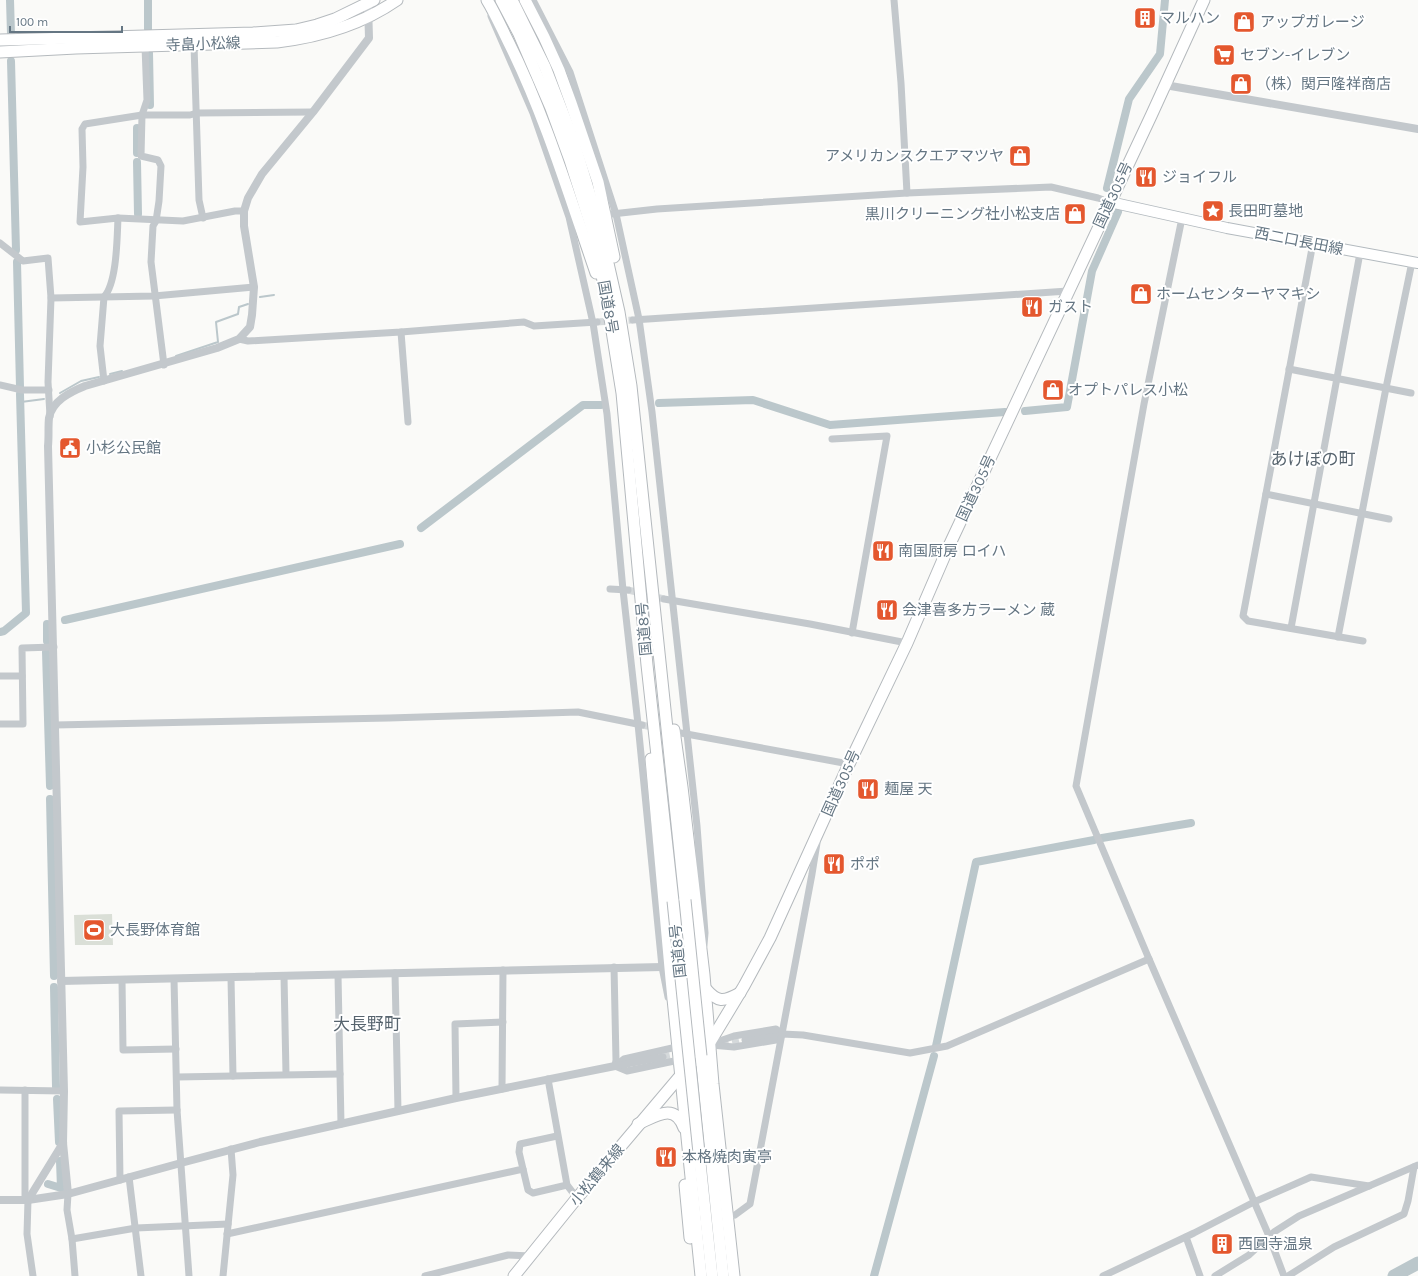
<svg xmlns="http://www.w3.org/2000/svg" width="1418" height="1276" viewBox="0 0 1418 1276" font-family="Karla,'Noto Sans JP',sans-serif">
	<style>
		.green { fill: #dadfd7 }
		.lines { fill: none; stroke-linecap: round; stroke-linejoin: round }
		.stream { stroke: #bbc7cb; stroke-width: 2 }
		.canal { stroke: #bbc7cb; stroke-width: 8 }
		.river { stroke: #bbc7cb; stroke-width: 13 }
		.minor-tunnel { stroke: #d5d9db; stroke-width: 7; stroke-dasharray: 7 3.5; stroke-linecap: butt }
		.secondary-casing { stroke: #b3babf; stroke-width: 12 }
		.primary-casing { stroke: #b5babe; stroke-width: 13 }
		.trunk-casing { stroke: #b4b9bd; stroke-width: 13 }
		.minor { stroke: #c3c8cc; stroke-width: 7 }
		.tertiary { stroke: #c3c8cc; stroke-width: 8 }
		.secondary { stroke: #fff; stroke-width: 10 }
		.primary { stroke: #fff; stroke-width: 11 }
		.trunk { stroke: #fff; stroke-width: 11 }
		.trunk-bridge-casing { stroke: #b4b9bd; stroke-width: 13; stroke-linecap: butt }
		.trunk-bridge { stroke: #fff; stroke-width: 11 }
		.labels { text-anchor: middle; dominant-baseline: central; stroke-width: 4; stroke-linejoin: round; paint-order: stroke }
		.poi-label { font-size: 15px; fill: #657683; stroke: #fff; text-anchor: start }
		.street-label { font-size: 15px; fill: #657683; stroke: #fff }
		.quarter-label { font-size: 17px; fill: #57646e; stroke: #fff }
	</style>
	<rect width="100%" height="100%" fill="#fafaf8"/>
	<polygon class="green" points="112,914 113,945 75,945 74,915"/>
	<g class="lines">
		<g class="stream">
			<polyline points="260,297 274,295"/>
			<polyline points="176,356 218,342 216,322 238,314 239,307 248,304"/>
			<polyline points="110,374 122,371"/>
			<polyline points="60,393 81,381 99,377"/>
			<polyline points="21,402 44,399"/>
		</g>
		<g class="canal">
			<polyline points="10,0 11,34"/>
			<polyline points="148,0 148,29"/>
			<polyline points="149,53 150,105"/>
			<polyline points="11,61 16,250"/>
			<polyline points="137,128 137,153"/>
			<polyline points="137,162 138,214"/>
			<polyline points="1107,188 1129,99 1160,54 1165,0"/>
			<polyline points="17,262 20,387"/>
			<polyline points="659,403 753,400 830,425 1005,412"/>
			<polyline points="1025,411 1067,407 1092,271 1118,212"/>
			<polyline points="421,528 583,405 601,405"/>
			<polyline points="65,620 400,544"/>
			<polyline points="0,632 4,631 26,613 20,394"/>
			<polyline points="47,641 47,624"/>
			<polyline points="46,652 50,786"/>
			<polyline points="50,799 54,976"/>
			<polyline points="1102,838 1191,823"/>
			<polyline points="54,987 56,1087"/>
			<polyline points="936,1046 976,862 1094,840"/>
			<polyline points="57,1099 59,1142"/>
			<polyline points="48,1184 61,1188 60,1161"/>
			<polyline points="874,1276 934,1056"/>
		</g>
		<polyline class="river" points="1394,1276 1418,1263"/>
		<g class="minor-tunnel">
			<polyline points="597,322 633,320"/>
			<polyline points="628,590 664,599"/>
			<polyline points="642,725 671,731"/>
			<polyline points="722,1045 745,1040"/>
			<polyline points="663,1057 682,1053"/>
		</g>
		<g class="secondary-casing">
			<polyline id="secondary" points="1110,202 1227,228 1418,263"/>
		</g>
		<g class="primary-casing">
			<g id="primary">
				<polyline points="0,40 253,33 296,30 317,25 335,19 374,0"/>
				<path d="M0,52L76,48L277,42C320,37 361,25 397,0"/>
				<polyline points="514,1276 577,1198 681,1075"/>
			</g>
		</g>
		<g class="trunk-casing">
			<g id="trunk">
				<path d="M487,0C495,13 501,27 508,41C545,115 569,195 596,273"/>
				<polyline points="501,0 519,34 551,108 570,160 593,232 607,300 622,393 647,665 673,901"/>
				<polyline points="512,0 545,67 573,139 600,228 619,312 631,386 685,900"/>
				<polyline points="525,0 544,37 559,70 571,103 598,182 614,257"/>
				<polyline points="674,730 682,787 704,975 713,1084 734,1276"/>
				<polyline points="651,759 671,979 701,1276"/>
				<path d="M705,988C718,1003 723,1002 740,993"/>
				<polyline points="701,1056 723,1276"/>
				<polyline points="681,1075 709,1044 744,986 770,938 849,764 907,643 948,548 1151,116 1204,0"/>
				<path d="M638,1124C656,1116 675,1102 684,1128"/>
				<polyline points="699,1153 712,1276"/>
				<polyline points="685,1185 690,1238"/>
			</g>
		</g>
		<g class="minor">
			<polyline points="533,0 570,72 616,214 639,319 652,412 697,826 705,933 704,945"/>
			<polyline points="894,0 901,83 907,193"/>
			<polyline points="491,16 533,113 569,217 593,323 607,414 623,590 638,724 662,967 668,997"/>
			<polyline points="194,45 199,200 203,218"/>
			<polyline points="145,46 147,100 142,115 141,156 158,160 161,166 159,201 156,221 153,226 151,262 164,365"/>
			<polyline points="612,214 657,209 907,193 1051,187 1098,198 1110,202"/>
			<polyline points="118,218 183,221 235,211 244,211"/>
			<polyline points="0,243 23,261 48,258 51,298 48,382 50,416"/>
			<polyline points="1313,243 1243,616 1248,621 1363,641"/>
			<polyline points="51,298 154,296 254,287"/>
			<polyline points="633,320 1068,291"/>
			<polyline points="401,332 408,422"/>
			<polyline points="239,339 248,341 401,332 524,322 534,326 597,322"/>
			<polyline points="1289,369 1411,393"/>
			<path d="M104,381L100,346L104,297C117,283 117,238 118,218L80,222L83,167L82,129L85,124L142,115H190L197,113L313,112"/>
			<polyline points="0,385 22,390 49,390"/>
			<polyline points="832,439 887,436 852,633"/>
			<polyline points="1266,494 1389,519"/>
			<polyline points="610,589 628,590"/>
			<polyline points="664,599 810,624 907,643"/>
			<polyline points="1291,628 1360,253"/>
			<polyline points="1338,637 1386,388 1412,262"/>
			<polyline points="0,676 22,676"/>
			<polyline points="0,724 23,724 22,648 54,647"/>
			<polyline points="55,725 389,718 578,712 642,725"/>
			<polyline points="681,733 849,764"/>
			<polyline points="1149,959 1076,786 1144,404 1182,218"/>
			<polyline points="614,967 616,1060 615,1066"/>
			<polyline points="395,973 398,1111"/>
			<polyline points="338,975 341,1124"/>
			<polyline points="284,976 286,1074"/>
			<polyline points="231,978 233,1076 340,1074"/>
			<polyline points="174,979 177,1110 189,1276"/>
			<polyline points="122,980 123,1050 176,1049"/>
			<polyline points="745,1040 782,1034 803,1035 910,1053 947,1046 1149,959 1269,1236 1284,1276"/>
			<polyline points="708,1045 734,1036 776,1029 782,1034"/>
			<polyline points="711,1045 734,1047 776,1040 781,1035"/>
			<polyline points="615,1066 627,1071 679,1060 683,1059"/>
			<polyline points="615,1066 624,1059 681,1046"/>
			<polyline points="616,1066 663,1057"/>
			<polyline points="177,1077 233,1076"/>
			<polyline points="548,1079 567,1185 577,1198"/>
			<polyline points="502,1089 503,970"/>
			<polyline points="0,1090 64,1091"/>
			<polyline points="25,1090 25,1200"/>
			<polyline points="456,1098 455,1024 503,1022"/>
			<polyline points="523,1169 528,1190 533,1193 567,1185"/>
			<polyline points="129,1177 141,1276"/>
			<polyline points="120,1180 119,1111 177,1110"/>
			<polyline points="68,1194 67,1210 72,1239 75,1276"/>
			<polyline points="28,1200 27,1234 33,1276"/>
			<polyline points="735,1215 750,1204 812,874 817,843"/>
			<polyline points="227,1234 523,1169 519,1152 520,1144 557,1136"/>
			<polyline points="1186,1237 1200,1276"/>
			<polyline points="72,1239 136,1228 228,1224"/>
			<polyline points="223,1276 233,1175 231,1149"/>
			<polyline points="425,1276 508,1255 531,1256"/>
			<polyline points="1103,1276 1194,1233 1254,1202 1311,1177 1369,1186"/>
			<polyline points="1215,1276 1249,1255 1274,1232 1299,1216 1418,1165"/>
			<polyline points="1288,1276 1334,1247 1404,1214 1408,1201 1414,1167"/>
		</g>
		<g class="tertiary">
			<polyline points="1165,85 1418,129"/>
			<polyline points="61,981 662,967"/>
			<path d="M68,1194L63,1143L64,1091L48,446C49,437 48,427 49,418C52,401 70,392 85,386L217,348L239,339L250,327L252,315L254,287L244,226V211L248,198L262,174L313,112L369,38L368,4"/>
			<polyline points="0,1200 28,1200 68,1194 181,1163 260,1142 456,1098 615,1066"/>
			<polyline points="28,1200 63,1143"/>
		</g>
		<use href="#secondary" class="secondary"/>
		<use href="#primary" class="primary"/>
		<use href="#trunk" class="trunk"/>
		<g class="trunk-bridge-casing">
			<g id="trunk-bridge">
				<polyline points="685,900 701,1056"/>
				<polyline points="673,901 699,1153"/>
			</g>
		</g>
		<use href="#trunk-bridge" class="trunk-bridge"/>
	</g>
	<defs>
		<g id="building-square" transform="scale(1.15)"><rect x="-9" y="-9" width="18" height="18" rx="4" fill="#e4572e" stroke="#fff"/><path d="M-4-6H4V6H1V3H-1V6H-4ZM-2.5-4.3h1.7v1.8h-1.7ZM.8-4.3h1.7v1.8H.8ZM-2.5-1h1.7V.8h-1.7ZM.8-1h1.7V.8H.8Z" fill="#fff"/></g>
		<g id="shop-square" transform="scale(1.15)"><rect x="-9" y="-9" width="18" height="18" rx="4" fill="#e4572e" stroke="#fff"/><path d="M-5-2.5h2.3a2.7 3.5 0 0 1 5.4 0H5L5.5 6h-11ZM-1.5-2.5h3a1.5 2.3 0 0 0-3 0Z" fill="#fff"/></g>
		<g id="supermarket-square" transform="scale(1.15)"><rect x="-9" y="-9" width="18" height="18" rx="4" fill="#e4572e" stroke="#fff"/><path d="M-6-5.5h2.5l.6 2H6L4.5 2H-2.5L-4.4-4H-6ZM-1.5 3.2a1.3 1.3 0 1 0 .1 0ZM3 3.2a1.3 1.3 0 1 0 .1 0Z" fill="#fff"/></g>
		<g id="restaurant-square" transform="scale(1.15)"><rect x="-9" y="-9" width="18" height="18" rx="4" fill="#e4572e" stroke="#fff"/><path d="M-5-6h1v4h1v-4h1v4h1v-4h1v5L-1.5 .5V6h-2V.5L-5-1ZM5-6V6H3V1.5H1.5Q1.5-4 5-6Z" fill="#fff"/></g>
		<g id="sight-square" transform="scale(1.15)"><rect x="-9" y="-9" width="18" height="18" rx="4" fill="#e4572e" stroke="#fff"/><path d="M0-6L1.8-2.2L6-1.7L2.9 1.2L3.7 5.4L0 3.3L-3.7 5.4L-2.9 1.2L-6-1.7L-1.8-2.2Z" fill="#fff"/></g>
		<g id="civic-square" transform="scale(1.15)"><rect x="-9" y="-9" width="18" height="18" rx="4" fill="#e4572e" stroke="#fff"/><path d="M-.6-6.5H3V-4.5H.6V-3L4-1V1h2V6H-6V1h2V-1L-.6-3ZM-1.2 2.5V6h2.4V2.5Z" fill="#fff"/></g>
		<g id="stadium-square" transform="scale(1.15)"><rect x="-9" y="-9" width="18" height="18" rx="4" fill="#e4572e" stroke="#fff"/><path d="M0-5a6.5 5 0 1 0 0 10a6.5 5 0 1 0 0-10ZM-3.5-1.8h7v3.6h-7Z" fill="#fff"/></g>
	</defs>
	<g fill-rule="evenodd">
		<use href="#building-square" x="1145" y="18"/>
		<use href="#shop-square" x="1244" y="22"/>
		<use href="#supermarket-square" x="1224" y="55"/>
		<use href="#shop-square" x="1241" y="84"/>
		<use href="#shop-square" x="1020" y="156"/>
		<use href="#restaurant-square" x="1146" y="177"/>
		<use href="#sight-square" x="1213" y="211"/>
		<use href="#shop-square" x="1075" y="214"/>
		<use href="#shop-square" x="1141" y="294"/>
		<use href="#restaurant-square" x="1032" y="307"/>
		<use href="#shop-square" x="1053" y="390"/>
		<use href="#civic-square" x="70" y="448"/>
		<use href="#restaurant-square" x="883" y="551"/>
		<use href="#restaurant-square" x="887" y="610"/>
		<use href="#restaurant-square" x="868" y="789"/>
		<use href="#restaurant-square" x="834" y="864"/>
		<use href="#stadium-square" x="94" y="930"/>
		<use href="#restaurant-square" x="666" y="1157"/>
		<use href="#building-square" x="1222" y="1244"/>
	</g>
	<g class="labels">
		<g class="poi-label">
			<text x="1160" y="18">マルハン</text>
			<text x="1260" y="22">アップガレージ</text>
			<text x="1240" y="55">セブン-イレブン</text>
			<text x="1256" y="84">（株）関戸隆祥商店</text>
			<text x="1004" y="156" text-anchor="end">アメリカンスクエアマツヤ</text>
			<text x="1162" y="177">ジョイフル</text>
			<text x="1228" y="211">長田町墓地</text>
			<text x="1060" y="214" text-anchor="end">黒川クリーニング社小松支店</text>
			<text x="1156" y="294">ホームセンターヤマキシ</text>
			<text x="1048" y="307">ガスト</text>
			<text x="1068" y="390">オプトパレス小松</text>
			<text x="86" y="448">小杉公民館</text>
			<text x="898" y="551">南国厨房 ロイハ</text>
			<text x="902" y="610">会津喜多方ラーメン 蔵</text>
			<text x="884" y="789">麺屋 天</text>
			<text x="850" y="864">ポポ</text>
			<text x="110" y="930">大長野体育館</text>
			<text x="682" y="1157">本格焼肉寅亭</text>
			<text x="1238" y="1244">西圓寺温泉</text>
		</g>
		<g class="street-label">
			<text transform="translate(203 44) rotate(-2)">寺畠小松線</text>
			<text transform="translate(1113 195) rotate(-65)">国道305号</text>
			<text transform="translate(1299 241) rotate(11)">西二口長田線</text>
			<text transform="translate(608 307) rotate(80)">国道8号</text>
			<text transform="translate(976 488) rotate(-65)">国道305号</text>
			<text transform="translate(644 629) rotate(-95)">国道8号</text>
			<text transform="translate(841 783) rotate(-66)">国道305号</text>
			<text transform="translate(678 951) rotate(-96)">国道8号</text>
			<text transform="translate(597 1175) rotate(-50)">小松鶴来線</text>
		</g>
		<g class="quarter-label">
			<text x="1313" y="459">あけぼの町</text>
			<text x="367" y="1024">大長野町</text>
		</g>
	</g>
	<path d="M10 26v6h112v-6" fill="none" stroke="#657683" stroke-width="2"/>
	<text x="16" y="26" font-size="12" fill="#657683" stroke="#ffffff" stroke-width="3" paint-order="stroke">100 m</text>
</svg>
